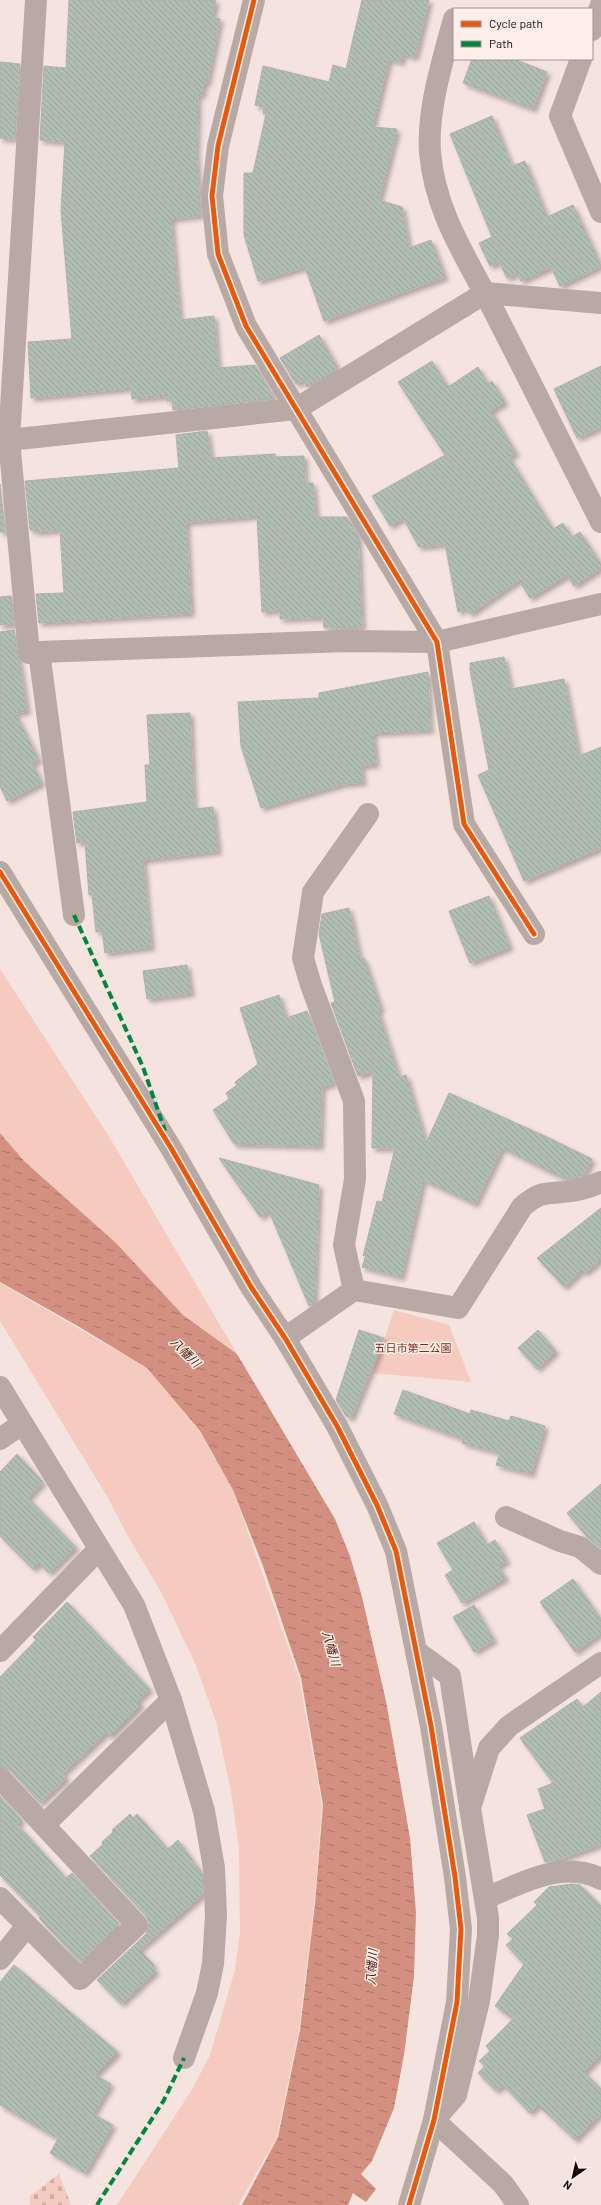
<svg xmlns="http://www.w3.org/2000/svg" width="601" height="2205" viewBox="0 0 601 2205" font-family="Barlow,'Noto Sans JP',sans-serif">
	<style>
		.green { fill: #f5cabf }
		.cemetery { fill: url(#cemetery-stones) }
		.water { fill: url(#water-ripples) }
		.building { fill: url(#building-back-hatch); stroke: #b1b0ab; filter: url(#shadow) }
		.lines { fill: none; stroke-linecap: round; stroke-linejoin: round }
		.minor { stroke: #b8a9a5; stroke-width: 22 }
		.tertiary { stroke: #b8a9a5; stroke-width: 22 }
		.quiet { stroke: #00873e; stroke-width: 4; stroke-dasharray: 8 4; stroke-linecap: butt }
		.cycleway-casing { stroke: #ffefea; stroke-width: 8 }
		.cycleway { stroke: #e8590c; stroke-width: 5 }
		.labels { text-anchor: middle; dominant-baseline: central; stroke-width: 3; stroke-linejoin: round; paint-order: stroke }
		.park-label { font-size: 11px; fill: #7e2d18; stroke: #ffefea }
		.water-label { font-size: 12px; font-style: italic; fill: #51190a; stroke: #ffefea }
	</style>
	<defs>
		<pattern id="cemetery-stones" width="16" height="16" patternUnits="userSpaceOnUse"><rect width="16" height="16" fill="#f5cabf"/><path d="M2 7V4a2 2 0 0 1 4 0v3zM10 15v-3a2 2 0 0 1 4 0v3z" fill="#d1aca3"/></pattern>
		<pattern id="water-ripples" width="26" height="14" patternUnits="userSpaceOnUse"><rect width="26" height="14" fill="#d39080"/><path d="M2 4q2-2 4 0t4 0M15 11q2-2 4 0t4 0" fill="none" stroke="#aa7467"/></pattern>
		<pattern id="building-back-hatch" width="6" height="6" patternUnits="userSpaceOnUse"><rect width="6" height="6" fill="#b0beb4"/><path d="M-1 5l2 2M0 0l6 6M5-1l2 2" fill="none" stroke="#97a299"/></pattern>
		<filter id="shadow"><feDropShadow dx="3.5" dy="3.5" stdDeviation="2" flood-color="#0004"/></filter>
	</defs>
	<rect width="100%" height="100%" fill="#f4e3de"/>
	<g class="green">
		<polygon points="0,969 108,1135 237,1354 183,1315 116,1243 24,1161 0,1133"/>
		<polygon points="0,1283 147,1368 199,1431 233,1490 299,1678 322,1805 314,1905 299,2029 277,2137 238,2205 117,2205 193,2088 210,2055 235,1970 240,1932 239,1849 231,1791 216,1721 195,1663 161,1592 129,1538 108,1498 0,1321"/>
		<polygon points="394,1310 449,1325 471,1382 373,1373"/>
	</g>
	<polygon class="cemetery" points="59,2174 71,2205 30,2205 30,2196"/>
	<polygon class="water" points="0,1133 24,1161 116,1243 183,1315 237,1354 335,1519 350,1556 362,1597 386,1701 410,1838 416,1913 414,1976 404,2055 394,2108 372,2161 361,2174 376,2189 366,2202 353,2193 348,2205 242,2205 278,2137 300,2030 315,1904 323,1805 301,1678 263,1566 233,1490 200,1431 147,1368 76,1325 0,1282"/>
	<g class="building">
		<polygon points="69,0 216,0 212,17 220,19 207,83 204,82 202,95 198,94 196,154 201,215 171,219 180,320 214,316 218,368 255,365 274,397 271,399 173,410 172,400 167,401 166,396 132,399 131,388 31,398 28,342 72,339 61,211 65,142 40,140 44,66 66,68"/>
		<polygon points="362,0 429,0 415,57 403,54 401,62 389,59 372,127 397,129 379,200 402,207 409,248 431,240 445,277 324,321 305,267 258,281 244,235 244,173 253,173 266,114 263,114 264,107 255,105 263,66 329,82 333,65 346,69"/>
		<polygon points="472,59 514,59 547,72 533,109 463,83"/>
		<polygon points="0,62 20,64 15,139 0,138"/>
		<polygon points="492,116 512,166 525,161 547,217 573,205 601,266 560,286 551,267 521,281 517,273 507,278 499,262 490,266 479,243 492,237 450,134"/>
		<polygon points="319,335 338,368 307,387 304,380 296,384 280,358"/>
		<polygon points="432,361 448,387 478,367 488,384 492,381 505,402 491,411 516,453 509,457 553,529 563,523 572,537 580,532 601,564 601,568 574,586 567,575 530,598 519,580 470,614 466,608 458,612 445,544 419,547 403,518 390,526 372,496 445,455 398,382"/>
		<polygon points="601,366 601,427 577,438 554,389"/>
		<polygon points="207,431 211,458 275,454 275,457 304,456 305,483 313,483 316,517 347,517 358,535 362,627 324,628 323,617 280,619 280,610 262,612 257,516 186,522 191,613 39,623 36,594 64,593 60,530 35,532 35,530 30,530 25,481 179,468 176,435"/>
		<polygon points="0,484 5,532 0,532"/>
		<polygon points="11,596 14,624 0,625 0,597"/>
		<polygon points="14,630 27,711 15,713 39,760 32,763 42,783 7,801 0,786 0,632"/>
		<polygon points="504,657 511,689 564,679 579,756 601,747 601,848 524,881 478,775 489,770 470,670 470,663"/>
		<polygon points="428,672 430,730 373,733 376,764 361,766 363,782 342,784 261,808 241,746 238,702 319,698 319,693"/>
		<polygon points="190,713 194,809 213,807 218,851 143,860 151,947 105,953 102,931 96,932 92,895 89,895 85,842 77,843 73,812 147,802 145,765 150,765 147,715"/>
		<polygon points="489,896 510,947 470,963 449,911"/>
		<polygon points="349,908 360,959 364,958 381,1009 378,1011 399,1077 406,1075 426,1143 449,1093 545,1136 592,1159 584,1175 565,1179 502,1148 475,1204 423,1180 401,1277 362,1267 366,1255 363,1256 377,1201 382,1202 395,1148 372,1148 373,1071 358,1076 331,1003 335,1002 319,934 322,914"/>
		<polygon points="187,965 191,993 147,999 143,971"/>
		<polygon points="279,995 286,1018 307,1011 334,1083 322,1087 320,1146 234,1144 213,1110 229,1099 226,1093 237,1085 235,1082 258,1064 240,1008"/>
		<polygon points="219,1158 319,1185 314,1303 309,1306 269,1211 260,1217"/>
		<polygon points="601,1208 601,1259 585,1273 582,1270 564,1287 537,1258"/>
		<polygon points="359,1330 384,1338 351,1418 346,1416 336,1400"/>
		<polygon points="538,1330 556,1351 537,1369 518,1348"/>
		<polygon points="403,1390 470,1414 471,1410 509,1421 511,1416 545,1426 531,1474 496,1465 500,1453 462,1443 463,1439 394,1414"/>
		<polygon points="17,1454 43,1482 28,1498 76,1547 49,1573 39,1563 33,1569 0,1536 0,1472"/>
		<polygon points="601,1484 601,1548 587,1537 567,1513"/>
		<polygon points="474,1522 487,1545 495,1540 507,1561 498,1566 506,1578 462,1603 445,1575 453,1570 437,1543"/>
		<polygon points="573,1579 601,1619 601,1633 575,1652 540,1602"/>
		<polygon points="67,1602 150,1689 137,1701 141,1705 110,1736 107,1732 62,1774 67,1778 40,1803 9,1769 0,1766 0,1677 36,1640 33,1637"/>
		<polygon points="474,1605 494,1640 474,1652 453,1617"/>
		<polygon points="601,1692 601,1844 558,1860 545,1862 527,1815 545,1809 538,1789 553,1783 520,1738 577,1699 583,1707"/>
		<polygon points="0,1796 22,1820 17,1824 66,1878 72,1873 119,1924 80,1962 39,1918 41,1917 0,1875"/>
		<polygon points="130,1814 133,1818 137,1814 168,1849 178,1840 202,1873 203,1894 139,1950 154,1965 152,1966 156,1971 121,2004 97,1980 146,1934 149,1923 146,1916 90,1856 103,1844 102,1842 113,1832 112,1830"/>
		<polygon points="572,1884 580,1885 601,1906 601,2055 584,2072 601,2089 601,2113 575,2140 538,2105 530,2113 503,2085 496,2091 478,2073 485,2066 479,2061 490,2051 486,2046 513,2019 495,2006 524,1964 506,1945 513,1939 507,1934 537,1905 534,1902 549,1887"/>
		<polygon points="14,1965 118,2052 95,2075 111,2084 93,2114 113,2125 85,2173 50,2153 58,2139 0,2105 0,1982"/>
	</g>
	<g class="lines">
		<g class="minor">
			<polyline points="36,0 9,440 29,653 39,652 74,915"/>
			<polyline points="254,0 218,146 212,196 218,254 246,326 437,642 464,824 534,934"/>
			<path d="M454,19C443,59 427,110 430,152C435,213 467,258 494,311C530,381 565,451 601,522"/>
			<polyline points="592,30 601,5"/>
			<polyline points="581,59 560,116 601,212"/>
			<polyline points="9,440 296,409 485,293 601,303"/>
			<polyline points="39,652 348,641 437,642 601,604"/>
			<polyline points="354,1290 344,1245 355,1179 354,1101 311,985 303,958 313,892 368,814"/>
			<path d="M285,1338L354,1290L458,1308L522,1207C542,1189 547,1195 571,1191C581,1190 592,1186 601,1182"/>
			<polyline points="0,1387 134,1605 171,1700 204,1811 214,1868 216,1915 213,1964 207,1993 184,2058"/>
			<polyline points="0,1439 22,1424"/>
			<polyline points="506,1517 560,1541 580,1547 601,1564"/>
			<polyline points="0,1651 99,1549"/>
			<polyline points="416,1651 450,1676 469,1801"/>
			<polyline points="0,1778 137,1925 80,1979 0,1898"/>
			<polyline points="44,1825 171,1700"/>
			<path d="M486,1898C522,1883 563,1859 601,1879"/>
			<polyline points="0,1959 27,1926"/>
			<polyline points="518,2205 503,2184 434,2120 456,2095 479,2001 488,1935 488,1918 470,1808 489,1748 509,1726 601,1663"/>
		</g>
		<polyline class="tertiary" points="0,872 171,1148 251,1287 285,1338 337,1426 377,1505 396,1551 431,1726 455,1877 461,1929 457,2002 434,2120 409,2205"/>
		<g class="quiet">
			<polyline points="74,915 143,1067 165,1131"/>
			<polyline points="97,2205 164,2100 184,2058"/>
		</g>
		<g class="cycleway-casing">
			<g id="cycleway">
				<polyline points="254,0 218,146 212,196 218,254 246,326 437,642 464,824 534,934"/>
				<polyline points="0,872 171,1148 251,1287 285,1338 337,1426 377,1505 396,1551 431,1726 455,1877 461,1929 457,2002 434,2120 409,2205"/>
			</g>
		</g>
		<use href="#cycleway" class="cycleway"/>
	</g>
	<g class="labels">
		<g class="park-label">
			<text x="413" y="1347">五日市第二公園</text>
		</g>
		<g class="water-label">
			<text transform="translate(186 1352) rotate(45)">八幡川</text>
			<text transform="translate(332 1648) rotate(74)">八幡川</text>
			<text transform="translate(371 1967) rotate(-86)">八幡川</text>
		</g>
	</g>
	<rect x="453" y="8" width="140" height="52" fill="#ffefea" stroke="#a2938f"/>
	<rect x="461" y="21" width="20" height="6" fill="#e8590c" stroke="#a2938f"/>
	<text x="489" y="28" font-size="12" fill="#160a07">Cycle path</text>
	<rect x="461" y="41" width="20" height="6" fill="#00873e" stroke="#a2938f"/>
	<text x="489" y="48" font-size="12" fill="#160a07">Path</text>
	<g transform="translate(573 2177) rotate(214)" stroke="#ffefea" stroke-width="3" paint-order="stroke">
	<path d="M0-3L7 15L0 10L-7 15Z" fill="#160a07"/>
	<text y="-6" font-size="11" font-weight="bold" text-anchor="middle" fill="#160a07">N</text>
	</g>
</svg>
